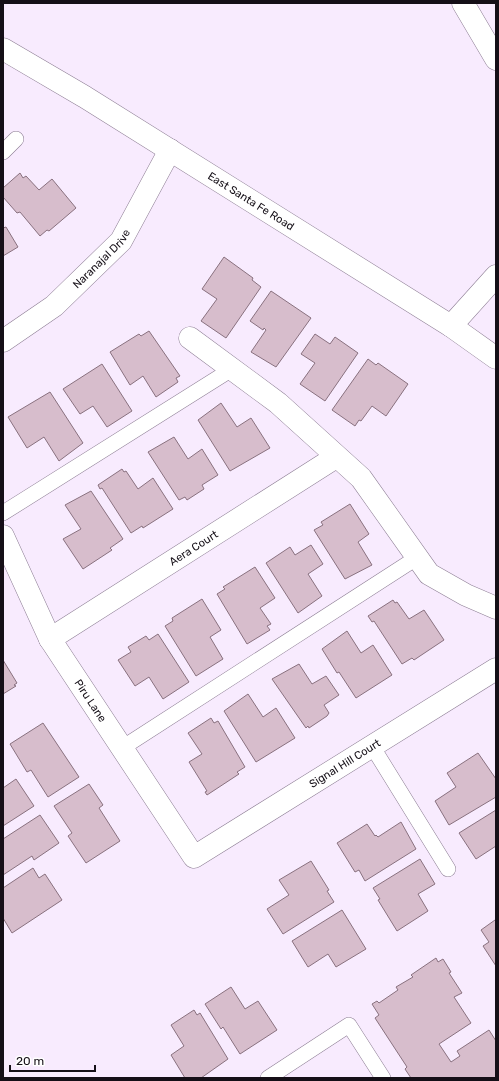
<svg xmlns="http://www.w3.org/2000/svg" width="499" height="1081" viewBox="0 0 499 1081" font-family="Rubik,sans-serif">
	<style>
		.building { fill: #d7bdcc; stroke: #89717f }
		.lines { fill: none; stroke-linecap: round; stroke-linejoin: round }
		.service-casing { stroke: #8d7e94; stroke-width: 16 }
		.minor-casing { stroke: #8d7e94; stroke-width: 23 }
		.tertiary-casing { stroke: #8d7e94; stroke-width: 23 }
		.service { stroke: #fff; stroke-width: 15 }
		.minor { stroke: #fff; stroke-width: 22 }
		.tertiary { stroke: #fff; stroke-width: 22 }
		.labels { text-anchor: middle; dominant-baseline: central; stroke-width: 3.5; stroke-linejoin: round; paint-order: stroke }
		.street-label { font-size: 11px; fill: #150f17; stroke: #fff }
	</style>
	<rect width="100%" height="100%" fill="#f8ebfe"/>
	<g class="building">
		<polygon points="20,173 23,178 26,176 39,190 52,179 76,208 49,231 47,230 40,236 20,212 17,213 3,197 3,188"/>
		<polygon points="6,227 18,247 3,256 3,228"/>
		<polygon points="224,257 253,278 252,280 261,287 226,338 201,321 217,299 202,289"/>
		<polygon points="271,291 311,318 276,367 251,352 266,330 264,328 263,330 250,321"/>
		<polygon points="149,331 180,376 176,378 178,382 156,397 143,376 130,385 110,352 139,334 141,336"/>
		<polygon points="315,334 330,344 335,337 358,353 325,401 300,384 315,363 301,354"/>
		<polygon points="368,359 376,365 378,363 408,384 386,416 372,406 361,421 359,420 355,426 332,410"/>
		<polygon points="102,364 132,411 107,427 93,406 80,414 63,389"/>
		<polygon points="50,392 83,443 59,461 44,437 27,448 8,417"/>
		<polygon points="221,403 237,427 251,418 270,448 230,471 198,420"/>
		<polygon points="174,437 188,459 202,449 218,475 202,485 204,489 187,500 185,497 179,500 148,452"/>
		<polygon points="122,469 124,472 126,471 138,489 153,478 173,509 143,528 142,526 131,533 102,488 100,489 98,485"/>
		<polygon points="91,491 123,539 110,548 112,550 83,569 63,539 81,529 65,505"/>
		<polygon points="350,504 369,534 358,542 372,565 345,579 314,530 323,525 321,522"/>
		<polygon points="311,545 323,564 308,574 322,596 298,613 266,563 290,547 295,555"/>
		<polygon points="255,567 275,598 260,608 271,624 267,626 270,630 247,644 217,594 225,589 223,587"/>
		<polygon points="202,599 221,630 210,637 223,659 196,676 165,626 173,621 172,618"/>
		<polygon points="393,600 395,603 397,602 409,619 424,610 444,640 414,660 412,658 402,664 374,621 372,622 368,616"/>
		<polygon points="347,631 361,653 373,645 392,675 356,698 339,672 337,673 322,649"/>
		<polygon points="158,634 189,682 163,699 149,677 135,686 118,660 131,652 128,647 146,636 149,640"/>
		<polygon points="3,660 17,683 14,685 16,686 3,694"/>
		<polygon points="299,664 312,684 326,676 339,695 324,705 329,713 327,716 309,728 308,726 306,728 272,679"/>
		<polygon points="248,694 263,717 276,708 295,738 256,762 224,711"/>
		<polygon points="211,718 214,723 218,721 245,767 237,772 239,774 207,795 205,792 207,791 189,762 202,754 188,733"/>
		<polygon points="43,723 79,777 48,797 31,770 27,772 10,744"/>
		<polygon points="478,753 496,779 496,797 449,825 435,801 456,787 447,773"/>
		<polygon points="16,779 34,806 3,826 3,788"/>
		<polygon points="89,784 103,805 99,808 120,841 86,863 68,836 72,833 54,806"/>
		<polygon points="496,810 496,846 476,859 459,833"/>
		<polygon points="40,815 59,843 34,860 32,856 3,875 3,839"/>
		<polygon points="401,822 416,849 365,881 359,870 355,872 337,843 367,824 375,836 376,835 378,837"/>
		<polygon points="420,859 435,884 418,894 428,911 397,931 378,900 380,899 373,888"/>
		<polygon points="311,861 329,890 327,891 334,902 283,934 267,909 289,895 279,880"/>
		<polygon points="33,868 39,878 45,874 62,900 12,933 3,918 3,888"/>
		<polygon points="342,910 366,949 336,967 328,954 308,967 292,941"/>
		<polygon points="495,920 496,921 496,966 483,946 489,942 481,930"/>
		<polygon points="436,958 438,962 443,959 451,972 449,973 462,993 454,997 471,1023 439,1044 451,1062 460,1056 457,1051 489,1030 496,1041 496,1078 411,1078 405,1069 407,1067 375,1018 379,1015 372,1004 377,1001 379,1003 398,990 396,987 413,977 411,975"/>
		<polygon points="231,987 245,1009 258,1001 277,1030 240,1054 223,1027 221,1029 205,1004"/>
		<polygon points="194,1010 197,1015 200,1013 228,1059 201,1078 185,1078 171,1055 184,1046 171,1025"/>
	</g>
	<g class="lines">
		<g class="service-casing">
			<g id="service">
				<polyline points="3,152 16,139"/>
				<polyline points="3,513 232,369"/>
				<polyline points="372,746 448,869"/>
				<polyline points="122,748 418,557"/>
				<polyline points="268,1078 349,1025 383,1078"/>
			</g>
		</g>
		<g class="minor-casing">
			<g id="minor">
				<polyline points="463,3 496,59"/>
				<polyline points="451,326 496,276"/>
				<polyline points="190,338 278,403 361,478 429,574 466,595 496,608"/>
				<path id="s1" d="M3,341L54,306L121,241L170,150"/>
				<path id="s2" d="M3,536L50,639L194,857L496,669"/>
				<path id="s3" d="M50,639L336,457"/>
			</g>
		</g>
		<g class="tertiary-casing">
			<g id="tertiary">
				<path id="s4" d="M3,49L85,97L451,326L496,358"/>
			</g>
		</g>
		<use href="#service" class="service"/>
		<use href="#minor" class="minor"/>
		<use href="#tertiary" class="tertiary"/>
	</g>
	<g class="labels">
		<g class="street-label">
			<text stroke="none"><textPath href="#s4" startOffset="291">East Santa Fe Road</textPath></text>
			<text stroke="none"><textPath href="#s1" startOffset="129">Naranajal Drive</textPath></text>
			<text stroke="none"><textPath href="#s3" startOffset="170">Aera Court</textPath></text>
			<text stroke="none"><textPath href="#s2" startOffset="187">Piru Lane</textPath></text>
			<text stroke="none"><textPath href="#s2" startOffset="552">Signal Hill Court</textPath></text>
		</g>
	</g>
	<rect width="499" height="1081" fill="none" stroke="#150f17" stroke-width="8"/>
	<path d="M10 1065v6h85v-6" fill="none" stroke="#150f17" stroke-width="2"/>
	<text x="16" y="1065" font-size="12" fill="#150f17" stroke="#ffffff" stroke-width="3" paint-order="stroke">20 m</text>
</svg>
